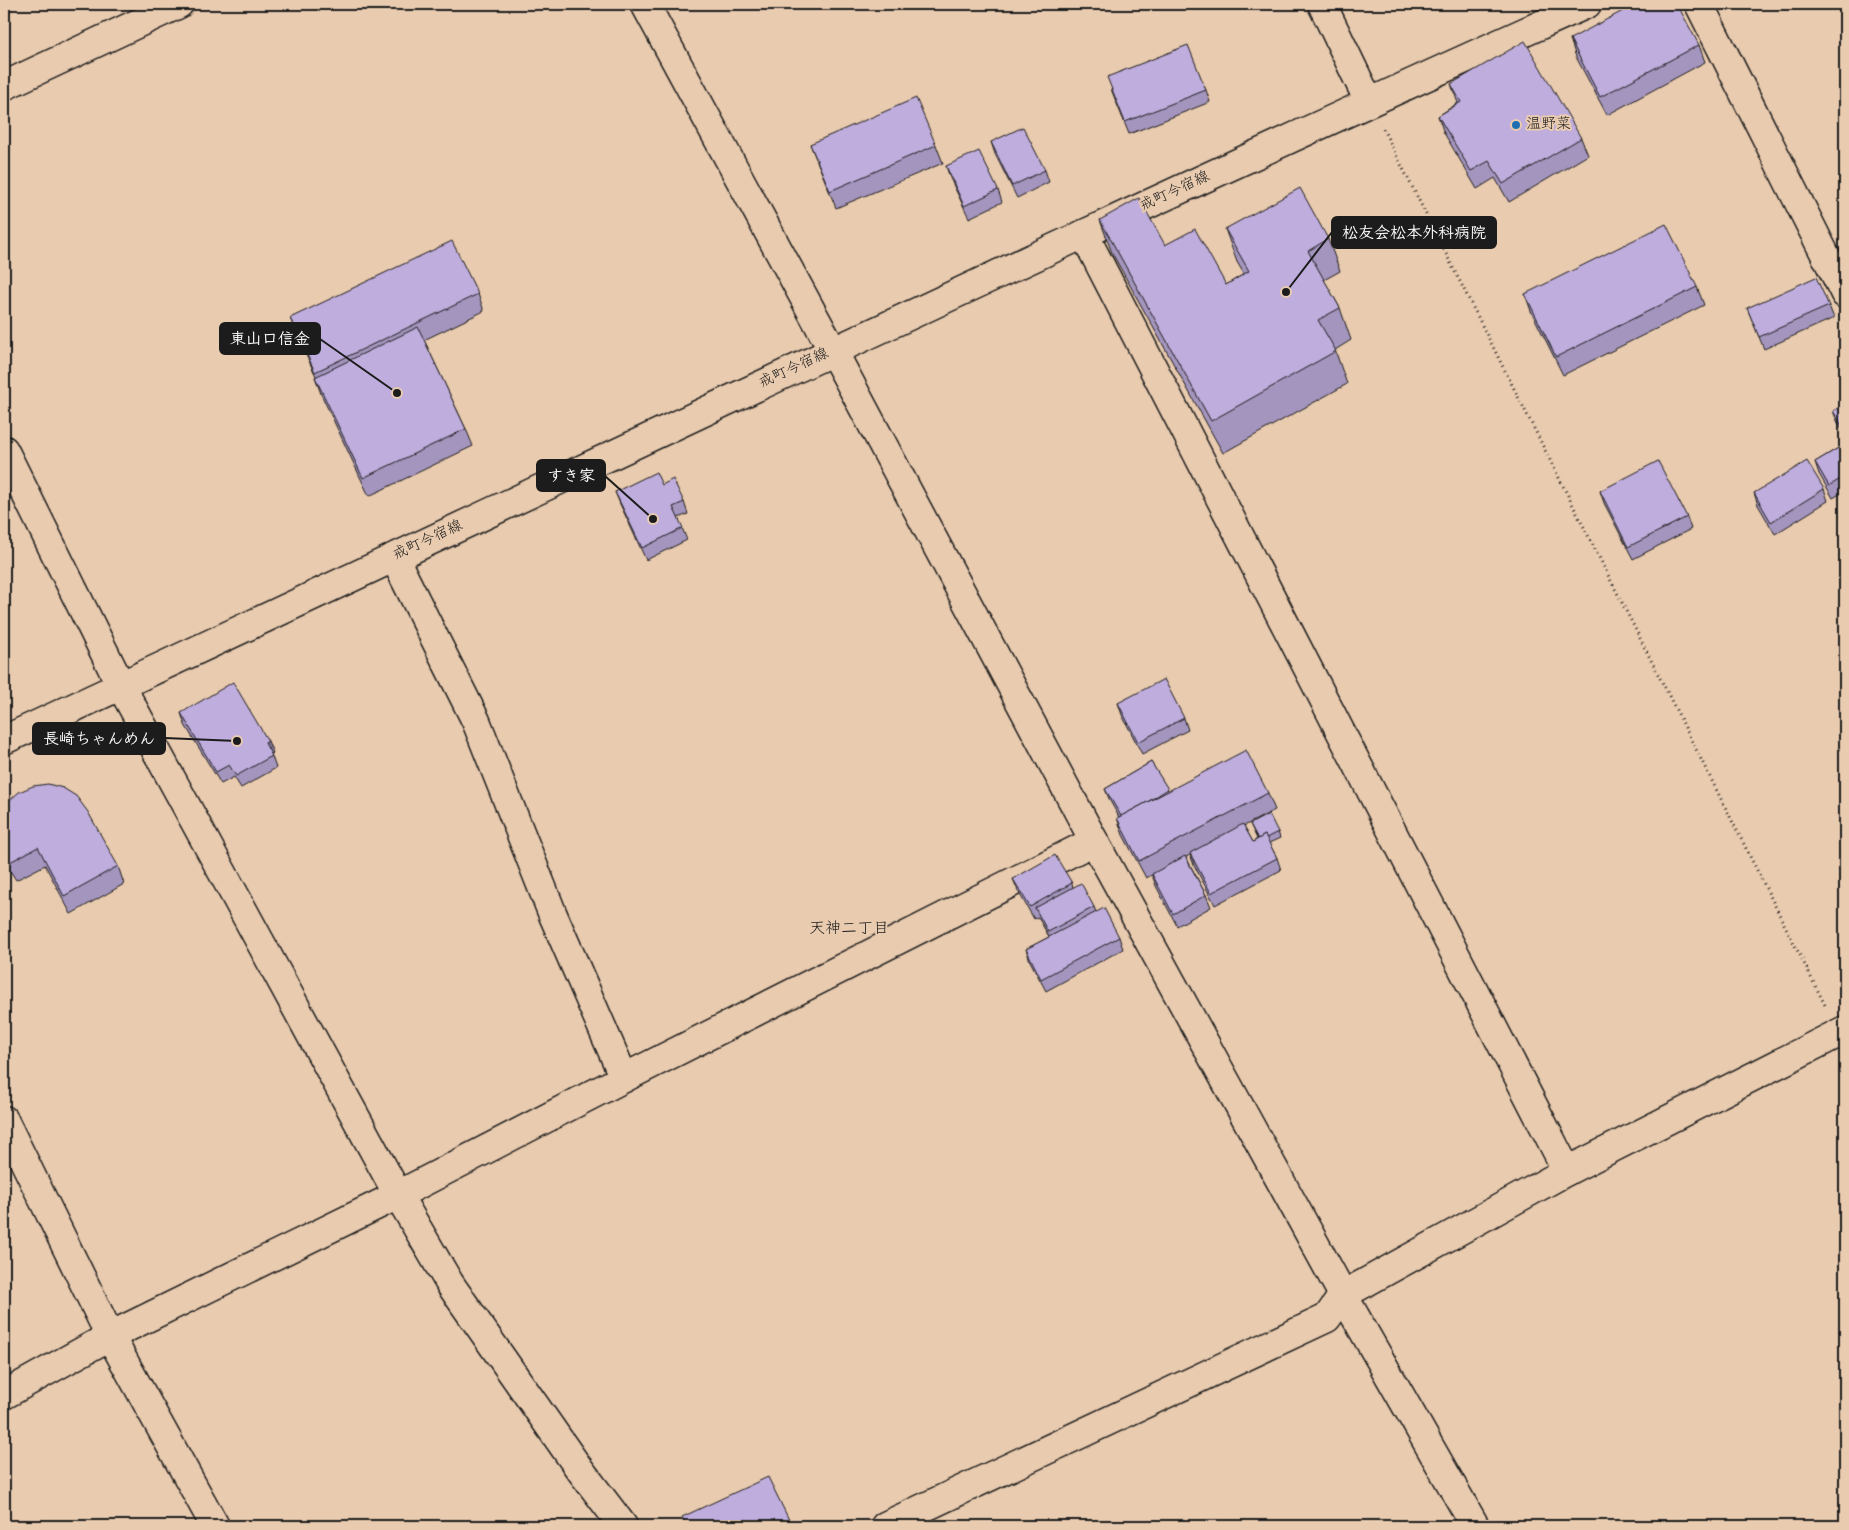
<svg xmlns="http://www.w3.org/2000/svg" width="1849" height="1530" viewBox="0 0 1849 1530" font-family="'Gochi Hand','Klee One',sans-serif">
	<style>
		.lines { fill: none; stroke-linecap: round; stroke-linejoin: round }
		.street-casing { stroke: #1c1c1c; stroke-width: 31 }
		.secondary-casing { stroke: #1c1c1c; stroke-width: 31 }
		.path { stroke: #1c1c1c; stroke-width: 3; stroke-dasharray: 1 4; stroke-linecap: butt }
		.street { stroke: #e9cbaf; stroke-width: 28 }
		.secondary { stroke: #e9cbaf; stroke-width: 28 }
		.wall { fill: #a495be; stroke: #1c1c1c }
		.shaded-wall { fill: #86799b; stroke: #1c1c1c }
		.building { fill: #bfaddd; stroke: #1c1c1c }
		.poi-dot { fill: #1f6fb2; stroke: #e9cbaf; stroke-width: 2 }
		.labels { text-anchor: middle; dominant-baseline: central; stroke-width: 4; stroke-linejoin: round; paint-order: stroke }
		.poi-label { font-size: 15px; fill: #1c1c1c; stroke: #e9cbaf; text-anchor: start }
		.street-label { font-size: 15px; fill: #1c1c1c; stroke: #e9cbaf }
		.neighbourhood-label { font-size: 16px; fill: #1c1c1c; stroke: #e9cbaf }
		.leader { fill: none; stroke: #1c1c1c; stroke-width: 2 }
		.callout-dot { fill: #1c1c1c; stroke: #e9cbaf; stroke-width: 2 }
		.callout { fill: #1c1c1c; stroke: #1c1c1c; stroke-width: 2 }
		.callout-label { font-size: 16px; text-anchor: middle; font-weight: bold; fill: #fff }
	</style>
	<rect width="100%" height="100%" fill="#e9cbaf"/>
	<filter id="ink" filterUnits="userSpaceOnUse"><feTurbulence type="fractalNoise" baseFrequency=".02" numOctaves="2"/><feDisplacementMap in="SourceGraphic" scale="10" xChannelSelector="R" yChannelSelector="G"/><feConvolveMatrix kernelMatrix="1 2 1 2 8 2 1 2 1" color-interpolation-filters="sRGB"/></filter>
	<g filter="url(#ink)">
		<g class="lines">
			<g class="street-casing">
				<g id="street">
					<polyline points="645,4 833,351 1094,841 1343,1295 1475,1526"/>
					<polyline points="1322,4 1369,102"/>
					<polyline points="1699,4 1845,294"/>
					<polyline points="4,86 179,4"/>
					<polyline points="1084,234 1567,1171"/>
					<polyline points="394,557 476,721 553,915 624,1078"/>
					<polyline points="4,1120 110,1336 215,1526"/>
					<polyline points="4,1395 110,1336 398,1195 624,1078 1094,841"/>
					<polyline points="885,1526 1327,1318 1343,1295 1567,1171 1845,1030"/>
				</g>
			</g>
			<g class="secondary-casing">
				<g id="secondary">
					<polyline points="4,450 121,686 398,1195 450,1284 578,1467 623,1526"/>
					<path d="M4,740C532,495 1056,242 1587,4"/>
				</g>
			</g>
			<polyline class="path" points="1383,129 1825,1005"/>
			<use href="#street" class="street"/>
			<use href="#secondary" class="secondary"/>
		</g>
		<g class="wall">
			<polygon points="1570,39 1699,45 1705,62 1607,115 1576,57"/>
			<polygon points="1451,84 1581,138 1588,155 1509,202 1495,178 1477,189 1444,133 1438,116 1458,103"/>
			<polygon points="1111,89 1206,90 1210,102 1129,134"/>
			<polygon points="991,142 1045,170 1049,182 1017,198 995,154"/>
			<polygon points="810,144 936,145 943,163 836,208"/>
			<polygon points="946,166 998,190 1002,202 969,218 950,178"/>
			<polygon points="1100,220 1165,245 1226,285 1244,274 1237,262 1225,229 1328,239 1340,271 1324,280 1340,308 1351,340 1335,350 1347,384 1223,453 1112,253"/>
			<polygon points="1697,287 1704,305 1563,375 1531,311 1525,294"/>
			<polygon points="478,294 484,311 424,340 466,429 473,446 369,496 321,394 315,377 316,376 297,336 290,318"/>
			<polygon points="1829,306 1834,318 1764,349 1747,308"/>
			<polygon points="1845,404 1845,435 1838,423 1833,411"/>
			<polygon points="1845,444 1845,491 1833,498 1819,474 1815,462"/>
			<polygon points="662,485 684,502 688,514 678,518 687,540 646,560 620,504 615,492"/>
			<polygon points="1824,489 1828,501 1775,534 1758,505 1754,493"/>
			<polygon points="1600,491 1687,517 1691,529 1633,559 1604,503"/>
			<polygon points="1118,703 1184,718 1188,730 1142,754 1122,715"/>
			<polygon points="181,713 273,753 271,754 276,768 241,788 234,777 221,784 185,725"/>
			<polygon points="1151,762 1168,790 1268,793 1275,810 1244,826 1253,842 1257,839 1250,824 1278,832 1280,838 1269,843 1277,858 1281,870 1215,905 1194,865 1190,855 1186,857 1206,895 1211,907 1177,926 1156,886 1152,875 1146,878 1123,835 1117,818 1119,817 1110,801 1105,789"/>
			<polygon points="4,809 118,866 124,884 71,914 45,865 16,880 9,869 4,856"/>
			<polygon points="1013,879 1072,883 1073,888 1094,907 1096,912 1119,937 1123,949 1046,991 1030,961 1026,949 1049,937 1038,917 1034,919 1018,891"/>
		</g>
		<polygon class="shaded-wall" points="268,741 273,753 269,755 265,743"/>
		<g class="building">
			<polygon points="1636,4 1677,4 1699,45 1600,97 1570,39"/>
			<polygon points="1525,41 1581,138 1503,184 1489,161 1471,171 1438,116 1461,102 1451,84"/>
			<polygon points="1188,45 1206,90 1125,122 1107,77"/>
			<polygon points="916,98 936,145 830,191 810,144"/>
			<polygon points="1023,127 1045,170 1012,186 991,142"/>
			<polygon points="979,151 998,190 964,206 946,166"/>
			<polygon points="1300,188 1328,239 1308,251 1340,308 1318,320 1336,351 1211,421 1100,220 1139,198 1165,245 1195,229 1226,285 1249,271 1225,229"/>
			<polygon points="1666,224 1697,287 1556,357 1525,294"/>
			<polygon points="452,241 478,294 315,372 290,318"/>
			<polygon points="1816,277 1829,306 1759,337 1747,308"/>
			<polygon points="418,327 466,429 363,478 315,377"/>
			<polygon points="1845,404 1845,431 1833,411"/>
			<polygon points="1845,444 1845,476 1829,486 1815,462"/>
			<polygon points="1658,461 1687,517 1628,547 1600,491"/>
			<polygon points="1807,461 1824,489 1771,522 1754,493"/>
			<polygon points="656,472 662,485 673,479 684,502 673,507 683,528 642,548 615,492"/>
			<polygon points="1164,679 1184,718 1138,742 1118,703"/>
			<polygon points="233,682 268,741 265,743 272,756 236,776 229,765 216,772 181,713"/>
			<polygon points="1246,750 1268,793 1139,861 1117,818"/>
			<polygon points="1151,762 1168,789 1149,801 1121,816 1105,789"/>
			<polygon points="48,784 63,788 76,796 88,812 118,866 64,896 38,847 10,862 4,854 4,809 9,801 19,792 33,786"/>
			<polygon points="1269,814 1278,832 1266,838 1265,835 1258,839 1250,824"/>
			<polygon points="1243,824 1253,842 1265,835 1277,858 1211,893 1190,853"/>
			<polygon points="1055,855 1072,883 1030,907 1013,879"/>
			<polygon points="1185,856 1206,895 1173,914 1152,874"/>
			<polygon points="1081,883 1094,907 1048,932 1035,908"/>
			<polygon points="1104,908 1119,937 1041,979 1026,949"/>
			<polygon points="768,1477 792,1526 686,1526 682,1517"/>
		</g>
	</g>
	<circle class="poi-dot" cx="1516" cy="125" r="5"/>
	<g class="labels">
		<g class="poi-label">
			<text x="1526" y="125">温野菜</text>
		</g>
		<g class="street-label">
			<text transform="translate(1175 192) rotate(-25)">戒町今宿線</text>
			<text transform="translate(794 369) rotate(-25)">戒町今宿線</text>
			<text transform="translate(428 541) rotate(-25)">戒町今宿線</text>
		</g>
		<g class="neighbourhood-label">
			<text x="849" y="930">天神二丁目</text>
		</g>
	</g>
	<path class="leader" d="M1286 292L1332 232M397 393L320 339M653 519L605 476M237 741L165 738"/>
	<g class="callout-dot">
		<circle cx="1286" cy="292" r="5"/>
		<circle cx="397" cy="393" r="5"/>
		<circle cx="653" cy="519" r="5"/>
		<circle cx="237" cy="741" r="5"/>
	</g>
	<g class="callout">
		<rect x="1332" y="217" width="164" height="31" rx="5"/>
		<rect x="220" y="323" width="100" height="31" rx="5"/>
		<rect x="537" y="460" width="68" height="31" rx="5"/>
		<rect x="33" y="723" width="132" height="31" rx="5"/>
	</g>
	<g class="callout-label">
		<text x="1414" y="238">松友会松本外科病院</text>
		<text x="270" y="344">東山口信金</text>
		<text x="571" y="481">すき家</text>
		<text x="99" y="744">長崎ちゃんめん</text>
	</g>
	<rect width="1849" height="1530" fill="none" stroke="#e9cbaf" stroke-width="20"/>
	<rect x="10" y="10" width="1829" height="1510" fill="none" stroke="#1c1c1c" stroke-width="2" filter="url(#ink)"/>
</svg>
